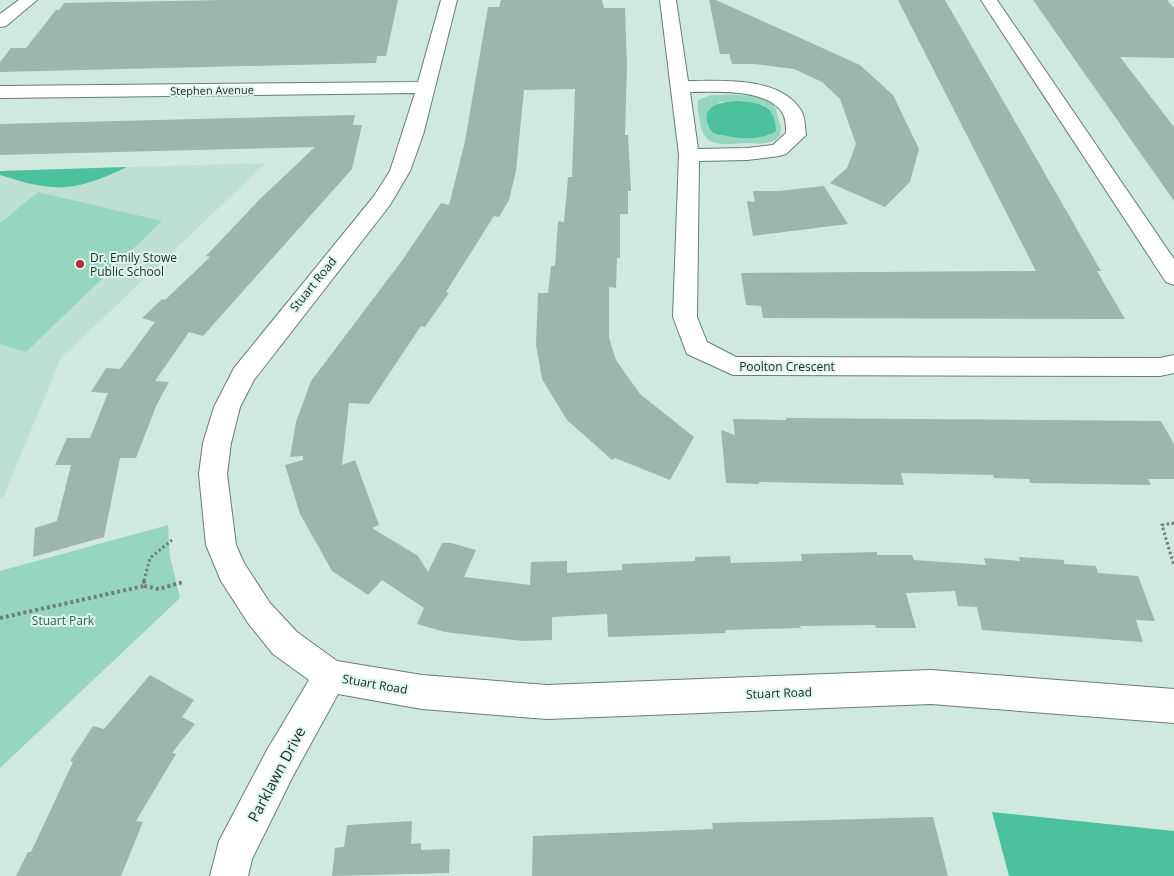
<svg xmlns="http://www.w3.org/2000/svg" width="1174" height="876" viewBox="0 0 1174 876" font-family="'Open Sans',sans-serif">
	<style>
		.built { fill: #bee0d3 }
		.green { fill: #96d6bf; fill-rule: evenodd }
		.forest { fill: #4bc19e }
		.building { fill: #9db6ac }
		.lines { fill: none; stroke-linecap: round; stroke-linejoin: round }
		.minor-casing { stroke: #677e75; stroke-width: 2 }
		.path-far1 { stroke: #6f8079; stroke-width: 3; stroke-dasharray: 2.5 2.5; stroke-linecap: butt }
		.path { stroke: #6f8079; stroke-width: 4; stroke-dasharray: 3 3; stroke-linecap: butt }
		.minor { fill: #fff; fill-rule: evenodd }
		.poi-dot { fill: #ba293b; stroke: #ddf7ec; stroke-width: 2 }
		.labels { text-anchor: middle; dominant-baseline: central; stroke-width: 4; stroke-linejoin: round; paint-order: stroke }
		.far-street-label { font-size: 11px; fill: #1d2723; stroke: #ddf7ec }
		.poi-label { font-size: 12px; fill: #1d2723; stroke: #ddf7ec; text-anchor: start }
		.street-label { font-size: 12px; fill: #1d2723; stroke: #ddf7ec }
		.park-label { font-size: 12px; fill: #2d5d4e; stroke: #ddf7ec }
		.near-street-label { font-size: 15px; fill: #1d2723; stroke: #ddf7ec }
	</style>
	<rect width="100%" height="100%" fill="#d0e9df"/>
	<polygon class="built" points="266,163 61,358 3,498 0,499 0,171"/>
	<g class="green">
		<path d="M711,95C727,95 764,92 774,106C777,110 778,118 780,124C782,130 781,137 775,140C767,145 754,143 745,143C724,144 704,149 700,123C699,116 697,108 698,100ZM736,101L764,105L770,135L754,137L723,136L719,102Z"/>
		<polygon points="38,192 162,221 26,352 0,344 0,223"/>
		<polygon points="168,525 170,557 180,598 0,768 0,571"/>
	</g>
	<g class="forest">
		<path d="M736,101C759,103 775,103 776,131C760,142 731,138 713,133C696,109 716,102 736,101Z"/>
		<path d="M127,167C74,192 56,193 0,175V171Z"/>
		<polygon points="992,812 1174,831 1174,876 1009,876"/>
	</g>
	<g class="building">
		<polygon points="223,0 398,0 386,56 377,56 376,63 0,72 0,62 11,48 26,48 56,10 59,10 64,3"/>
		<polygon points="501,0 602,0 604,8 625,8 627,66 625,135 628,135 631,191 628,191 628,214 620,214 620,258 617,258 616,288 609,287 609,338 616,360 640,394 694,437 670,480 615,458 612,460 567,420 542,379 536,344 538,293 548,293 551,266 555,266 558,221 564,222 568,177 572,177 575,89 524,90 516,171 509,200 499,217 494,216 446,292 449,293 425,327 421,326 369,404 349,403 342,465 355,460 379,525 372,528 418,556 428,572 442,543 451,543 476,550 464,577 530,585 531,562 567,561 567,573 622,570 622,564 695,561 695,557 730,556 731,563 802,561 801,554 877,552 877,555 912,555 914,560 986,565 984,558 1020,561 1019,557 1064,560 1064,564 1096,566 1098,573 1138,576 1155,621 1136,620 1143,642 982,630 977,607 958,606 955,591 906,593 916,628 876,628 875,625 800,626 801,628 725,630 726,633 608,637 607,614 552,617 552,640 523,641 445,632 417,624 424,608 382,580 368,595 332,571 300,514 285,465 303,460 303,456 290,457 296,422 311,381 401,262 441,203 449,205 465,141 488,7 499,7"/>
		<polygon points="709,0 716,0 860,65 893,95 919,149 910,182 885,207 830,183 847,168 856,144 840,99 822,82 794,69 754,64 732,64 729,54 720,54"/>
		<polygon points="898,0 945,0 1101,271 1097,271 1125,319 763,318 761,306 746,305 741,273 1036,271"/>
		<polygon points="1033,0 1167,0 1174,8 1174,58 1120,57 1174,127 1174,201"/>
		<polygon points="355,115 353,125 362,125 352,169 203,336 189,332 155,381 169,382 157,404 136,458 120,458 104,537 33,557 35,528 57,521 71,465 55,465 67,438 90,438 108,393 91,392 106,368 120,369 155,322 142,318 162,299 165,300 210,257 206,256 259,200 315,147 0,155 0,124"/>
		<polygon points="824,186 848,224 753,236 747,201 755,202 753,191 778,191"/>
		<polygon points="786,418 1161,421 1174,444 1174,479 1148,479 1151,485 1030,483 1029,479 994,478 993,475 901,473 904,485 759,482 759,484 726,483 721,430 735,435 733,419 786,420"/>
		<polygon points="150,675 194,700 182,717 195,724 172,753 176,754 136,821 143,822 121,876 16,876 28,852 31,852 73,762 70,761 93,726 104,729"/>
		<polygon points="933,817 948,876 532,876 533,836 713,829 712,823"/>
		<polygon points="412,821 411,844 421,843 421,850 450,849 449,873 332,876 335,848 344,847 347,825"/>
	</g>
	<g class="lines">
		<g class="minor-casing">
			<g id="minor">
				<polygon points="19,0 37,0 6,26 0,27 0,14"/>
				<polygon points="441,0 457,0 423,135 410,171 390,205 254,380 240,407 231,443 227,474 236,545 244,563 270,603 297,632 337,661 422,675 547,685 931,670 1174,689 1174,723 931,704 547,719 422,709 338,694 293,776 252,859 248,876 210,876 219,841 267,750 309,680 273,654 248,623 221,581 206,545 199,474 203,443 214,407 234,368 374,196 390,171 415,93 0,98 0,86 418,82"/>
				<path d="M660,0H676L688,81C723,81 782,76 802,112C805,119 805,128 806,135L786,154L779,156L747,160L699,161L697,317L707,342L736,357L1160,358L1174,355V373L1160,376L733,375L687,354L673,317L679,155ZM690,92C715,92 769,88 783,114C786,119 786,127 786,133L773,145L747,148L698,149Z"/>
				<polygon points="981,0 997,0 1174,259 1174,285 1166,282"/>
			</g>
		</g>
		<g class="path-far1">
			<polyline points="1174,523 1162,525 1174,566"/>
			<polyline points="144,581 150,558 172,540"/>
		</g>
		<g class="path">
			<polyline points="144,586 159,589 183,582"/>
			<polyline points="0,618 144,586 144,579"/>
		</g>
		<use href="#minor" class="minor"/>
	</g>
	<circle class="poi-dot" cx="80" cy="264" r="5"/>
	<g class="labels">
		<g class="far-street-label">
			<text transform="translate(212 90) rotate(-1)">Stephen Avenue</text>
		</g>
		<g class="poi-label">
			<text x="90" y="257">Dr. Emily Stowe<tspan x="90" dy="14">Public School</tspan></text>
		</g>
		<g class="street-label">
			<text transform="translate(313 284) rotate(-51)">Stuart Road</text>
			<text x="787" y="366">Poolton Crescent</text>
			<text transform="translate(375 684) rotate(10)">Stuart Road</text>
			<text transform="translate(779 693) rotate(-2)">Stuart Road</text>
		</g>
		<g class="park-label">
			<text x="63" y="620">Stuart Park</text>
		</g>
		<g class="near-street-label">
			<text transform="translate(276 774) rotate(-62)">Parklawn Drive</text>
		</g>
	</g>
</svg>
